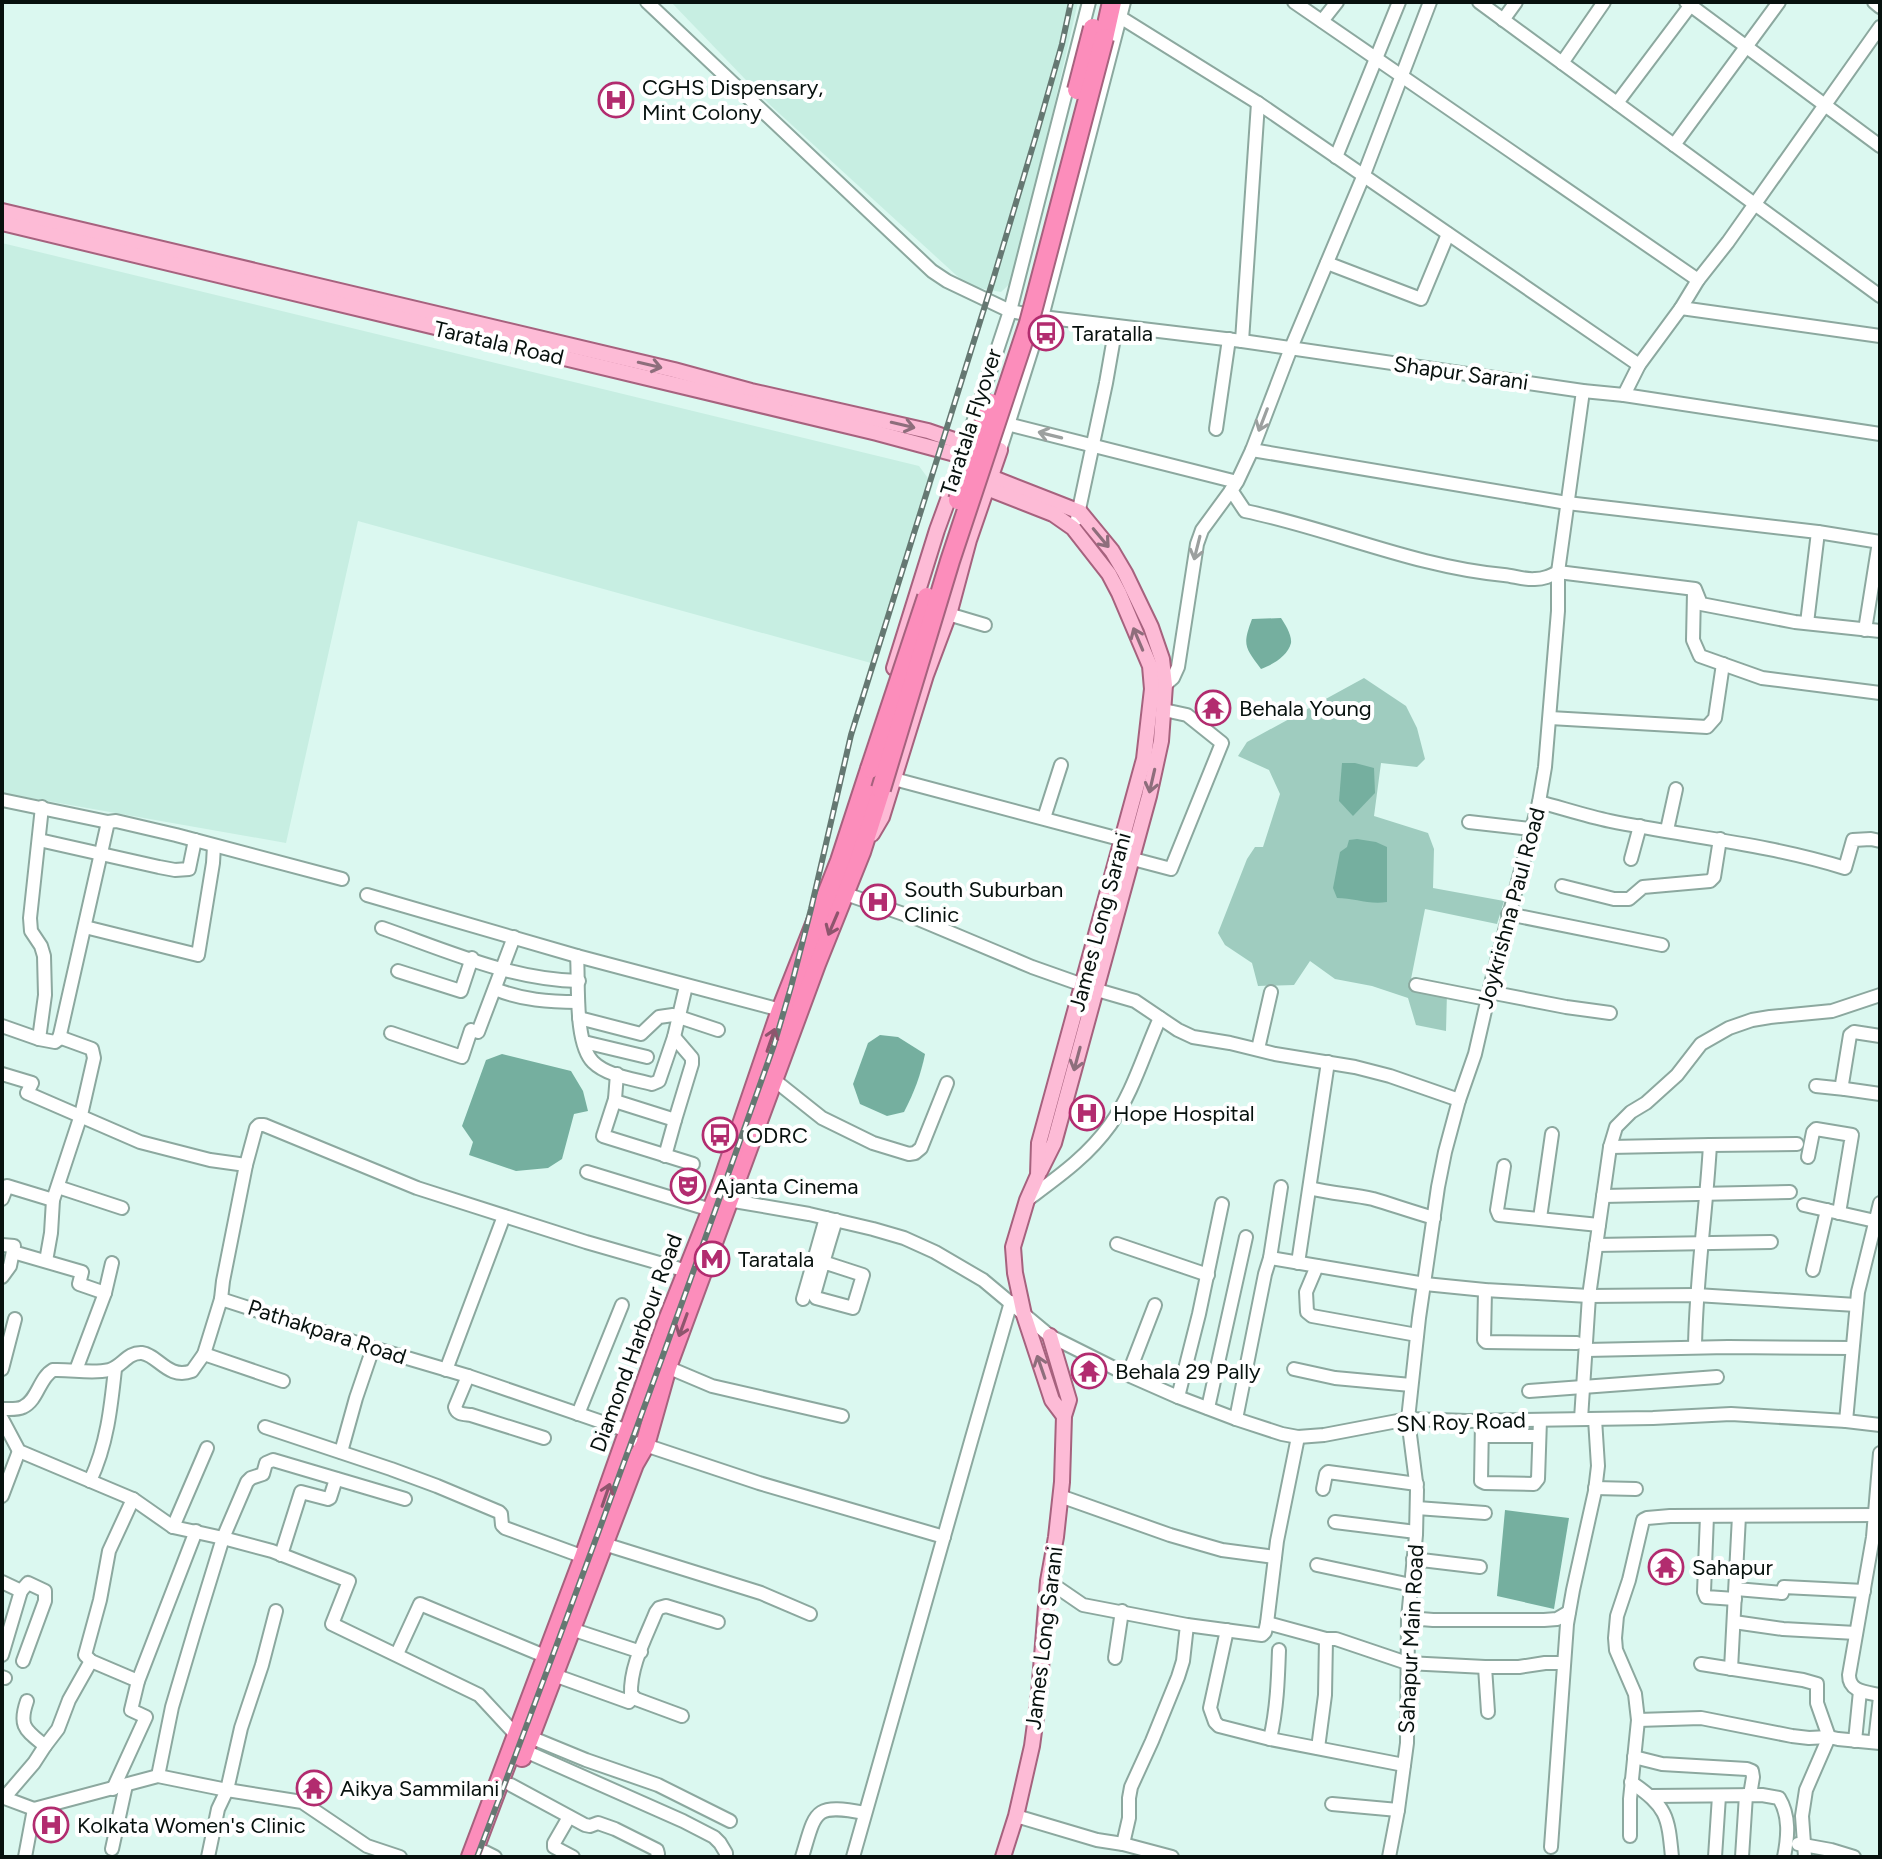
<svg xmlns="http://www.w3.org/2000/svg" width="1882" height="1859" viewBox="0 0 1882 1859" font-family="Figtree,sans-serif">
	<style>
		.built { fill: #c7eee2 }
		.green { fill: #9fccbf }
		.water { fill: #75af9f }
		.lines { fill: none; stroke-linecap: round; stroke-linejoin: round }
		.minor-casing { stroke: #8ca89f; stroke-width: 16 }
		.major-casing { stroke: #a6627e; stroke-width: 18 }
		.highway-casing { stroke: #a6627e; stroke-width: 22 }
		.minor { stroke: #fff; stroke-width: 12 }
		.major { stroke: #fdbbd6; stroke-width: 14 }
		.highway { stroke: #fc8dbb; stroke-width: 18 }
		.rail-casing { stroke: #657872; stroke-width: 6 }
		.rail { stroke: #fff; stroke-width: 3; stroke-dasharray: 9; stroke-linecap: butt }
		.highway-bridge-casing { stroke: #a6627e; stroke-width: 22; stroke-linecap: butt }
		.highway-bridge { stroke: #fc8dbb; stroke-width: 18 }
		.oneway { stroke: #8e6e7c }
		.oneway2 { stroke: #9ca09f }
		.oneway3 { stroke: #8e556d }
		.labels { text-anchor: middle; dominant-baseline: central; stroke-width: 8; stroke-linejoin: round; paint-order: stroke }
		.poi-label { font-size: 22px; fill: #07110e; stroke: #fff; text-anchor: start }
		.street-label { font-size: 22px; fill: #07110e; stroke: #fff }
	</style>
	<rect width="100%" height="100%" fill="#dbf8f0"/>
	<g class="built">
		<polygon points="671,2 1078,2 1014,280 1001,292 968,286 769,104"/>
		<polygon points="2,243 919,466 933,485 871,663 358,521 286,843 2,793"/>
	</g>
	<polygon class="green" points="1364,678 1406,706 1417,728 1425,759 1417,767 1381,763 1374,816 1428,833 1434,849 1433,888 1504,901 1497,924 1425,909 1410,984 1447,992 1446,1031 1416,1025 1408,998 1372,986 1335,979 1310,961 1294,985 1258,986 1252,963 1225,945 1218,933 1247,859 1255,847 1263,847 1280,794 1269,770 1238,756 1247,742"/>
	<g class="water">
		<path d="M1281,618C1285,624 1292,635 1291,643C1288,656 1272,665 1261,669C1245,647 1242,646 1252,619Z"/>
		<polygon points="1342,763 1355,763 1374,768 1375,793 1353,816 1339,801"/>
		<path d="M1357,839L1376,842L1387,847V902C1369,905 1354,898 1337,898L1333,888L1340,852L1347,847L1349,840Z"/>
		<path d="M880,1035L898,1037L925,1054C921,1074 914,1093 904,1112L887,1116L860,1104L853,1084L868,1043Z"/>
		<polygon points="502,1054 571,1071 583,1091 588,1111 574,1114 562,1159 548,1168 516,1171 469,1155 473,1142 462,1126 486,1060"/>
		<polygon points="1505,1510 1569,1518 1554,1609 1497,1596"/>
	</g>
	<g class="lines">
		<g class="minor-casing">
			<g id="minor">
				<polyline points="647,2 932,271 947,281 1010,311 1042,317 1242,341 1583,391 1624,395 1880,434"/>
				<polyline points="1294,2 1698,280"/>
				<polyline points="1479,2 1880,296"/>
				<polyline points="1686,2 1880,146"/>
				<polyline points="1874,2 1880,7"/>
				<polyline points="1120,17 1258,103 1639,365"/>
				<polyline points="1503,20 1516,2"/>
				<polyline points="1322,21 1337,2"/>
				<polyline points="1562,63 1604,2"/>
				<polyline points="1617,103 1693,2"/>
				<polyline points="1674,145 1779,2"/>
				<polyline points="1336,157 1399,2"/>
				<polyline points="1327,263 1421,299 1448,234"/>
				<polyline points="1681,308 1880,336"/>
				<polyline points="1242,341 1258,103"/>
				<polyline points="1624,395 1639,365 1681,308 1698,280 1728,242 1880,27"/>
				<polyline points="1007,424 1237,482 1252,450 1291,348 1363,177 1430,2"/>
				<polyline points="1216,429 1229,339"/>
				<polyline points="966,444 1010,311 1089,2"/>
				<polyline points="1000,450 1042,317 1124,2"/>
				<polyline points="1252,450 1567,503 1818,532 1880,542"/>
				<path d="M1231,490L1245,511C1332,529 1415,567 1504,575C1514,576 1525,580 1535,579C1544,579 1550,576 1558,572L1695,589L1701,604L1795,622L1880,631"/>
				<polyline points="1077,519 1106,383 1116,326"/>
				<polyline points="1694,592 1693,640 1700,656 1762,678 1880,693"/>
				<polyline points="948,614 985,625"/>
				<polyline points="1807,623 1818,532"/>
				<polyline points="1865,630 1879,542"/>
				<polyline points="1165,685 1173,678 1178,667 1197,544 1202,530 1235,485"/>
				<polyline points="1550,718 1707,727 1715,718 1723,664"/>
				<polyline points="894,779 1131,842"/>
				<polyline points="2,800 108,822"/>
				<path d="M1539,802C1562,808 1586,816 1610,821C1689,837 1768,844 1845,868L1853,840L1871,839L1880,841"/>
				<polyline points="1044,818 1061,765"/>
				<polyline points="1469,822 1531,829"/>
				<polyline points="1667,830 1676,789"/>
				<polyline points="39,840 159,867 175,870 189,869 195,840"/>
				<polyline points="1133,859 1171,869 1222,743 1187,715 1164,710"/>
				<polyline points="1631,859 1640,826"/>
				<polyline points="1562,886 1614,899 1629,899 1643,887 1710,881 1714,877 1720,839"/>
				<polyline points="840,892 918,919 1032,967 1097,990 1135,1001 1178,1030 1193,1037 1230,1043 1275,1054 1355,1067 1390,1076 1459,1100"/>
				<polyline points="367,895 577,956 781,1010"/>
				<polyline points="1508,914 1662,945"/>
				<polyline points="85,927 198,955 213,863 214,846"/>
				<path d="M382,928C445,950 511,980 579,981"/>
				<path d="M577,956C579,982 574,1043 593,1062C607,1076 634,1079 652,1084L659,1081L674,1037L686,986"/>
				<polyline points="398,971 461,991 472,958"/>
				<polyline points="1416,985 1487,999"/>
				<path d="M495,989C522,1000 549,1002 578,1002"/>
				<polyline points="1489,992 1566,1007 1610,1013"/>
				<polyline points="579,1018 641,1034 659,1017 673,1015 718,1030"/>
				<polyline points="2,1026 39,1039 55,1042 59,1039 108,822 116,821 176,835 342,879"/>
				<polyline points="478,1032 514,937"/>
				<polyline points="391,1033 462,1057 471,1030"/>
				<polyline points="1880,1036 1854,1032 1850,1035 1842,1084 1845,1089 1880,1094"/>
				<polyline points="39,1039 45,995 44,956 41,946 31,931 30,918 42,807"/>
				<polyline points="584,1042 647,1057"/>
				<polyline points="1258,1049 1271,992"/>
				<polyline points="2,1074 32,1083 27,1093 140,1142 210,1160 246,1165"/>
				<polyline points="617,1074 615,1099 618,1102 675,1120 692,1064 692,1058 674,1037"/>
				<polyline points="773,1079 822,1118 873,1143 909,1154 915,1153 921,1148 947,1083"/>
				<polyline points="1816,1086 1845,1089"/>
				<polyline points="615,1099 603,1136 693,1164"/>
				<polyline points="1710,1145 1797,1144"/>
				<path d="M1610,1147L1710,1145C1706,1213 1696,1279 1695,1347"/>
				<polyline points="665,1156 675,1120"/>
				<polyline points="1808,1157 1813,1132 1816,1129 1852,1135 1839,1213"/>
				<polyline points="1504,1166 1497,1210 1499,1215 1599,1225"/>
				<polyline points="587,1172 711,1210"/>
				<polyline points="58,1187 122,1208"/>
				<path d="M1310,1188C1331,1194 1352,1194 1373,1199C1393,1205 1413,1212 1434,1218"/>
				<polyline points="1603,1196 1790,1192"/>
				<polyline points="2,1199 7,1186 53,1200"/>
				<polyline points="728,1200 809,1214 873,1229 904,1238 935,1252 983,1280 1050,1336 1128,1375 1178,1397 1236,1419 1282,1434 1298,1437 1324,1435 1408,1419 1467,1421 1653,1418 1731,1414 1846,1421 1880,1425"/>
				<path d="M1027,1200C1058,1177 1087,1157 1110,1125C1133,1093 1144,1053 1160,1018"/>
				<polyline points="1804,1205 1875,1221"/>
				<polyline points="1540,1218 1552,1134"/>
				<polyline points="1117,1244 1208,1275"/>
				<polyline points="2,1245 14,1246 10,1266 2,1277"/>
				<polyline points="1596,1245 1771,1242"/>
				<polyline points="13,1252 82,1272 79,1284 105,1293"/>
				<polyline points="1270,1258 1425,1284 1485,1290 1589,1296 1696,1295 1856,1305"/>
				<polyline points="46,1261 51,1233 53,1200 81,1115 94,1058 92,1049 59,1037"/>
				<path d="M823,1262L863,1275L853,1308L816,1298L814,1295C821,1270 828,1245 836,1220"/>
				<polyline points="1298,1263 1328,1062"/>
				<polyline points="1317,1266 1306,1292 1307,1312 1312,1316 1417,1335"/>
				<polyline points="1813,1270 1827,1210"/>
				<polyline points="1485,1290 1484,1340 1486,1342 1577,1343"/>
				<polyline points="221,1299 223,1281 246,1165 256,1128 259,1125 264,1125 417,1188 586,1242 687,1271"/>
				<polyline points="803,1299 826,1218"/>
				<polyline points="1586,1350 1728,1347 1852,1348"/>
				<polyline points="204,1354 283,1381"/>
				<polyline points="667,1367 712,1386 842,1416"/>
				<polyline points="2,1369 15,1319"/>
				<polyline points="1294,1369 1335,1378 1411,1385"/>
				<polyline points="76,1370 105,1293 112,1263"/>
				<polyline points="446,1370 504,1216"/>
				<polyline points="1128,1375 1155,1305"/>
				<path d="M468,1376L455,1407C457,1415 464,1414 471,1415L544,1438"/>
				<polyline points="1529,1391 1717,1377"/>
				<polyline points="1178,1397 1199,1314 1222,1204"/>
				<polyline points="1208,1408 1246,1237"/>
				<path d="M2,1409C9,1409 17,1410 23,1407C38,1400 39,1378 53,1370C71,1369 91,1374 109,1370C122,1367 127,1352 142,1353C158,1355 168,1380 192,1371L204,1354L221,1299L373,1348L468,1376L628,1431"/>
				<polyline points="578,1414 622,1305"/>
				<polyline points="2,1419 19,1451 133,1499 173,1527 223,1538 272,1551 349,1581 332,1624 479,1695 517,1736"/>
				<polyline points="1236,1419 1265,1274 1270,1258 1281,1187"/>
				<polyline points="1581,1419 1589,1296 1610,1147 1616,1127 1631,1112 1646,1103 1677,1075 1701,1044 1729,1028 1752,1020 1770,1017 1832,1011 1880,995"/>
				<polyline points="1482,1421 1481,1481 1485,1483 1534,1484 1538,1479 1540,1420"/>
				<polyline points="1846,1421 1858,1292 1880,1203"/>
				<polyline points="265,1427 391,1469 437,1486 499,1512 501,1514 502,1525 505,1528 584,1557"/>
				<polyline points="1482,1436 1539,1436"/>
				<polyline points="639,1443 759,1483 944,1537"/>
				<polyline points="341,1452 356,1398 373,1348"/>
				<path d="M1880,1453L1873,1537L1849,1675C1849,1692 1866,1692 1880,1695"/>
				<path d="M90,1481C107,1445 111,1407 115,1369"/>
				<polyline points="1595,1488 1636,1489"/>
				<polyline points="1323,1489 1326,1474 1328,1472 1417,1484"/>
				<polyline points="2,1496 19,1451"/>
				<polyline points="1060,1496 1170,1535 1222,1550 1275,1557"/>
				<polyline points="133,1499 109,1551 100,1600 85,1655 91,1661 138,1681"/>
				<polyline points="1417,1508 1485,1513"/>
				<polyline points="1707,1516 1704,1592 1706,1597 1735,1599"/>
				<polyline points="1335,1522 1416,1532"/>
				<polyline points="173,1527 207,1448"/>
				<polyline points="604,1544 761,1593 810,1614"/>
				<polyline points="281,1555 301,1492 328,1499 330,1498 336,1479"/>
				<polyline points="1413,1559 1480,1567"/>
				<polyline points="1317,1565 1411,1585"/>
				<polyline points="1048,1581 1083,1605 1187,1625 1262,1635 1265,1632 1267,1623 1277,1541 1298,1437"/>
				<polyline points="2,1582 21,1591 28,1583 45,1591 45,1601 23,1661"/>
				<polyline points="1736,1589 1782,1593 1784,1587 1864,1591"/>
				<polyline points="1408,1618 1433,1620 1544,1620 1557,1619 1569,1612"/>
				<polyline points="1734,1622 1783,1629 1856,1633"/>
				<polyline points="1267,1623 1326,1639 1336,1639 1407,1663 1485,1667 1519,1667 1545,1663 1564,1663"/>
				<polyline points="571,1629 641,1652"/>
				<polyline points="1227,1630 1210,1708 1215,1722 1219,1726 1270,1739 1404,1765"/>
				<polyline points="397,1654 420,1604 547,1657"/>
				<polyline points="2,1655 21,1591"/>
				<polyline points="1115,1658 1122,1611"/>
				<polyline points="1701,1664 1803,1680 1817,1684 1817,1703 1829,1737 1806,1790 1802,1816 1805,1857"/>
				<polyline points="1485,1667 1488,1712"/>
				<polyline points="1731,1669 1739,1516"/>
				<polyline points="554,1675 629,1702"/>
				<polyline points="2,1677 5,1678"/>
				<path d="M682,1716L636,1699L631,1694C630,1666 646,1637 656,1612L659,1608L666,1606L718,1622"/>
				<polyline points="1638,1720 1701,1718 1792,1736 1809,1738 1829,1737 1838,1739 1880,1743"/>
				<polyline points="530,1737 586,1760 658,1785 730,1821"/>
				<path d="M1270,1739C1277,1709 1278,1680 1279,1650"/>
				<polyline points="1855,1741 1860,1691"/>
				<polyline points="1875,1742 1880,1697"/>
				<polyline points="45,1746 58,1729 69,1700 91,1661"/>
				<polyline points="1318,1748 1325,1695 1326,1639"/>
				<polyline points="525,1751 683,1821 714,1837 720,1843 726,1853 726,1857"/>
				<polyline points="1634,1757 1662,1764 1747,1769 1752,1771 1753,1777 1750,1795"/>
				<polyline points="158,1776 172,1707 196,1626 223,1538 247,1482 251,1478 263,1474 266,1463 273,1460 405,1499"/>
				<path d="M1631,1782C1667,1807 1668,1815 1672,1857"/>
				<polyline points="511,1785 585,1825 590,1826 598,1823 615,1829 657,1850 658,1854 657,1857"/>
				<polyline points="113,1789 146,1717 131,1710 138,1681 196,1531"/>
				<path d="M1651,1796L1762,1795L1779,1798C1790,1816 1788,1837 1784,1857"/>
				<polyline points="2,1797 34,1809 158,1776 227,1790 302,1802 367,1846 400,1857"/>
				<path d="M4,1798L34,1763L45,1746C26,1730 18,1727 27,1701"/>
				<polyline points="1332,1804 1398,1810"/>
				<polyline points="1016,1816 1097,1840 1123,1844 1172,1857"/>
				<polyline points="569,1817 554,1843 554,1847 573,1857"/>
				<polyline points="1630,1836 1630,1799 1638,1720 1635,1694 1616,1650 1615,1638 1617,1616 1629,1580 1643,1520 1647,1518 1670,1516 1876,1515"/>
				<polyline points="1123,1844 1129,1818 1129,1798 1131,1787 1152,1741 1178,1677 1183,1661 1187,1625"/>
				<polyline points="1798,1844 1831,1850 1854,1857"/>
				<polyline points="1551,1847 1567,1624 1573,1590 1595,1491 1598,1466 1595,1419"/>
				<polyline points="112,1849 126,1785"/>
				<polyline points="485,1852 495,1857"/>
				<polyline points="25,1857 34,1809"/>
				<polyline points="208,1857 218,1809 227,1790 241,1728 262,1665 276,1611"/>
				<path d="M802,1857C816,1811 813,1803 865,1813"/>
				<path d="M853,1857C904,1672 958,1487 1011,1302"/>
				<polyline points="1389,1857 1398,1810 1407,1743 1408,1618 1416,1535 1417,1490 1408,1419 1419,1318 1438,1187 1445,1152 1459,1100 1475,1054 1492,980 1539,802 1545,767 1558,611 1558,572 1583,391"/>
				<polyline points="1715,1857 1719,1796"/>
				<polyline points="1742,1857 1746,1795"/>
			</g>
		</g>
		<g class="major-casing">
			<g id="major">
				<polyline points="2,211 674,370 751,391 928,431 966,444 1000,450 969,540 950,611 926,675 882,817 872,834"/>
				<polyline points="2,223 877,433 981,461"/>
				<polyline points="983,474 1080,512 1112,551 1125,573 1151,627 1162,659 1165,685 1161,741 1149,796 1054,1143 1040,1171"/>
				<polyline points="956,476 1053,514 1073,528 1109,574 1119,593 1150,666 1152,689 1144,759 1039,1143 1038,1175 1027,1200 1013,1247 1015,1273 1024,1315 1052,1400 1064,1416"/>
				<polyline points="894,668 937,530 960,467"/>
				<polyline points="1003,1857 1016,1816 1032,1746 1039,1694 1048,1581 1056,1537 1062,1482 1064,1416 1069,1400 1050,1336"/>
			</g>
		</g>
		<g class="highway-casing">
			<g id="highway">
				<polyline points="1104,38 1112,2"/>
				<polyline points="522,1757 634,1464 645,1445 667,1367 816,964 861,852 881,789"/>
				<polyline points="471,1857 584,1557 668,1320 720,1189 781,1010 840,861 870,769"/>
			</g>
		</g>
		<use href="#minor" class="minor"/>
		<use href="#major" class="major"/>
		<use href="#highway" class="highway"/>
		<g class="rail-casing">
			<path id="rail" d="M477,1857C579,1588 678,1317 774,1045L791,987L811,909L851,735L993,280L1035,139L1062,44L1071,2"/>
		</g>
		<use href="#rail" class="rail"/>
		<g class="highway-bridge-casing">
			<g id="highway-bridge">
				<polyline points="1077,90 1093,28"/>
				<polyline points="958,500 991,403"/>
				<polyline points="870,769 927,597"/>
				<polyline points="881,789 950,561 1029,323 1104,38"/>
			</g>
		</g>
		<use href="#highway-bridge" class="highway-bridge"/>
	</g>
	<defs><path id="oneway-shaft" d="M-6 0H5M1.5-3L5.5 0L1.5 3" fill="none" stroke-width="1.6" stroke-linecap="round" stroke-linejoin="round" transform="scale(2)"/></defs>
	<g class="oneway">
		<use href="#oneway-shaft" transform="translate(650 365) rotate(13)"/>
		<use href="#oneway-shaft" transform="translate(903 425) rotate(13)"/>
		<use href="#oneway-shaft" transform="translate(1101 538) rotate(50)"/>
		<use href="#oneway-shaft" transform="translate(1138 639) rotate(-113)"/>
		<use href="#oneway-shaft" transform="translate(1152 781) rotate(103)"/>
		<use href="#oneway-shaft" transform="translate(1077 1059) rotate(105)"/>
		<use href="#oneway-shaft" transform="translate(1041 1367) rotate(-109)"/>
	</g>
	<g class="oneway2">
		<use href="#oneway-shaft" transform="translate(1263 420) rotate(111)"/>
		<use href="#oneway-shaft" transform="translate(1050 435) rotate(-166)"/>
		<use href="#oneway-shaft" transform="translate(1197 548) rotate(104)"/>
	</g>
	<g class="oneway3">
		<use href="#oneway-shaft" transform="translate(833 924) rotate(113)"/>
		<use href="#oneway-shaft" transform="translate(771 1040) rotate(-71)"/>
		<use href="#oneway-shaft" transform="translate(683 1325) rotate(110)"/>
		<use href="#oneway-shaft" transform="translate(606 1495) rotate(-71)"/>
	</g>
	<defs>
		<g id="hospital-ring" transform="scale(1.8)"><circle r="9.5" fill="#fff" stroke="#b22c6f" stroke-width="1.5"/><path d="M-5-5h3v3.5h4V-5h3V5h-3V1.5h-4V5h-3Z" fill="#b22c6f"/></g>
		<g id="bus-ring" transform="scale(1.8)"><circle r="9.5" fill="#fff" stroke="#b22c6f" stroke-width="1.5"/><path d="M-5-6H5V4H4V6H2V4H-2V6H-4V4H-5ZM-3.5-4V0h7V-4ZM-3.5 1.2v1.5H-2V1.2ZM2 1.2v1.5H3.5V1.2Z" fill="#b22c6f"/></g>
		<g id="temple-ring" transform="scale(1.8)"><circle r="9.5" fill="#fff" stroke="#b22c6f" stroke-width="1.5"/><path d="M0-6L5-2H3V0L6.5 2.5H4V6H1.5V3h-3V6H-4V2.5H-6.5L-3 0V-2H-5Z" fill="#b22c6f"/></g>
		<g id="theatre-ring" transform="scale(1.8)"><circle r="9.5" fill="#fff" stroke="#b22c6f" stroke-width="1.5"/><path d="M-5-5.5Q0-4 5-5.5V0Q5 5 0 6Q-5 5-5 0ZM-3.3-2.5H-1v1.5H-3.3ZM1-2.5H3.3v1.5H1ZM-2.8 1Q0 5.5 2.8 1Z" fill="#b22c6f"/></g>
		<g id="metro-ring" transform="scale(1.8)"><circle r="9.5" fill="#fff" stroke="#b22c6f" stroke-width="1.5"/><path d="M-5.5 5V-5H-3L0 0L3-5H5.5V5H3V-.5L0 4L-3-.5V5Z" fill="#b22c6f"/></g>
	</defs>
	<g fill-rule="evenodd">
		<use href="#hospital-ring" x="616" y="100"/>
		<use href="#bus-ring" x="1046" y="333"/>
		<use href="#temple-ring" x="1213" y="708"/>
		<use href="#hospital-ring" x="878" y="902"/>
		<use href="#hospital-ring" x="1087" y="1113"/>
		<use href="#bus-ring" x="720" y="1135"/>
		<use href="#theatre-ring" x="688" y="1186"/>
		<use href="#metro-ring" x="712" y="1259"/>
		<use href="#temple-ring" x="1089" y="1371"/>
		<use href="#temple-ring" x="1666" y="1567"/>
		<use href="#temple-ring" x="314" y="1788"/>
		<use href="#hospital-ring" x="51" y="1825"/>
	</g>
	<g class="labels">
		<g class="poi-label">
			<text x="642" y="87">CGHS Dispensary,<tspan x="642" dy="25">Mint Colony</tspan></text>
			<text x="1072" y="333">Taratalla</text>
			<text x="1239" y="708">Behala Young</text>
			<text x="904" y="889">South Suburban<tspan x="904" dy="25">Clinic</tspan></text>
			<text x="1113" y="1113">Hope Hospital</text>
			<text x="746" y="1135">ODRC</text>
			<text x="714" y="1186">Ajanta Cinema</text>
			<text x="738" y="1259">Taratala</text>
			<text x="1115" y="1371">Behala 29 Pally</text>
			<text x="1692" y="1567">Sahapur</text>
			<text x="340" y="1788">Aikya Sammilani</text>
			<text x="77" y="1825">Kolkata Women's Clinic</text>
		</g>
		<g class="street-label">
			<text transform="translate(499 343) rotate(13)">Taratala Road</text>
			<text transform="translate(1461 373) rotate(8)">Shapur Sarani</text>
			<text transform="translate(971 422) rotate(-72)">Taratala Flyover</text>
			<text transform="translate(1511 908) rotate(-75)">Joykrishna Paul Road</text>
			<text transform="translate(1100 922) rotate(-75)">James Long Sarani</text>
			<text transform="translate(327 1332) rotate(18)">Pathakpara Road</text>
			<text transform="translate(636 1343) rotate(-70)">Diamond Harbour Road</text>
			<text transform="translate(1461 1422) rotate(-2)">SN Roy Road</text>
			<text transform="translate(1044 1638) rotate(-83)">James Long Sarani</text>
			<text transform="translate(1411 1639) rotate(-87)">Sahapur Main Road</text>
		</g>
	</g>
	<rect width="1882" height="1859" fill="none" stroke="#07110e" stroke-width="8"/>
</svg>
